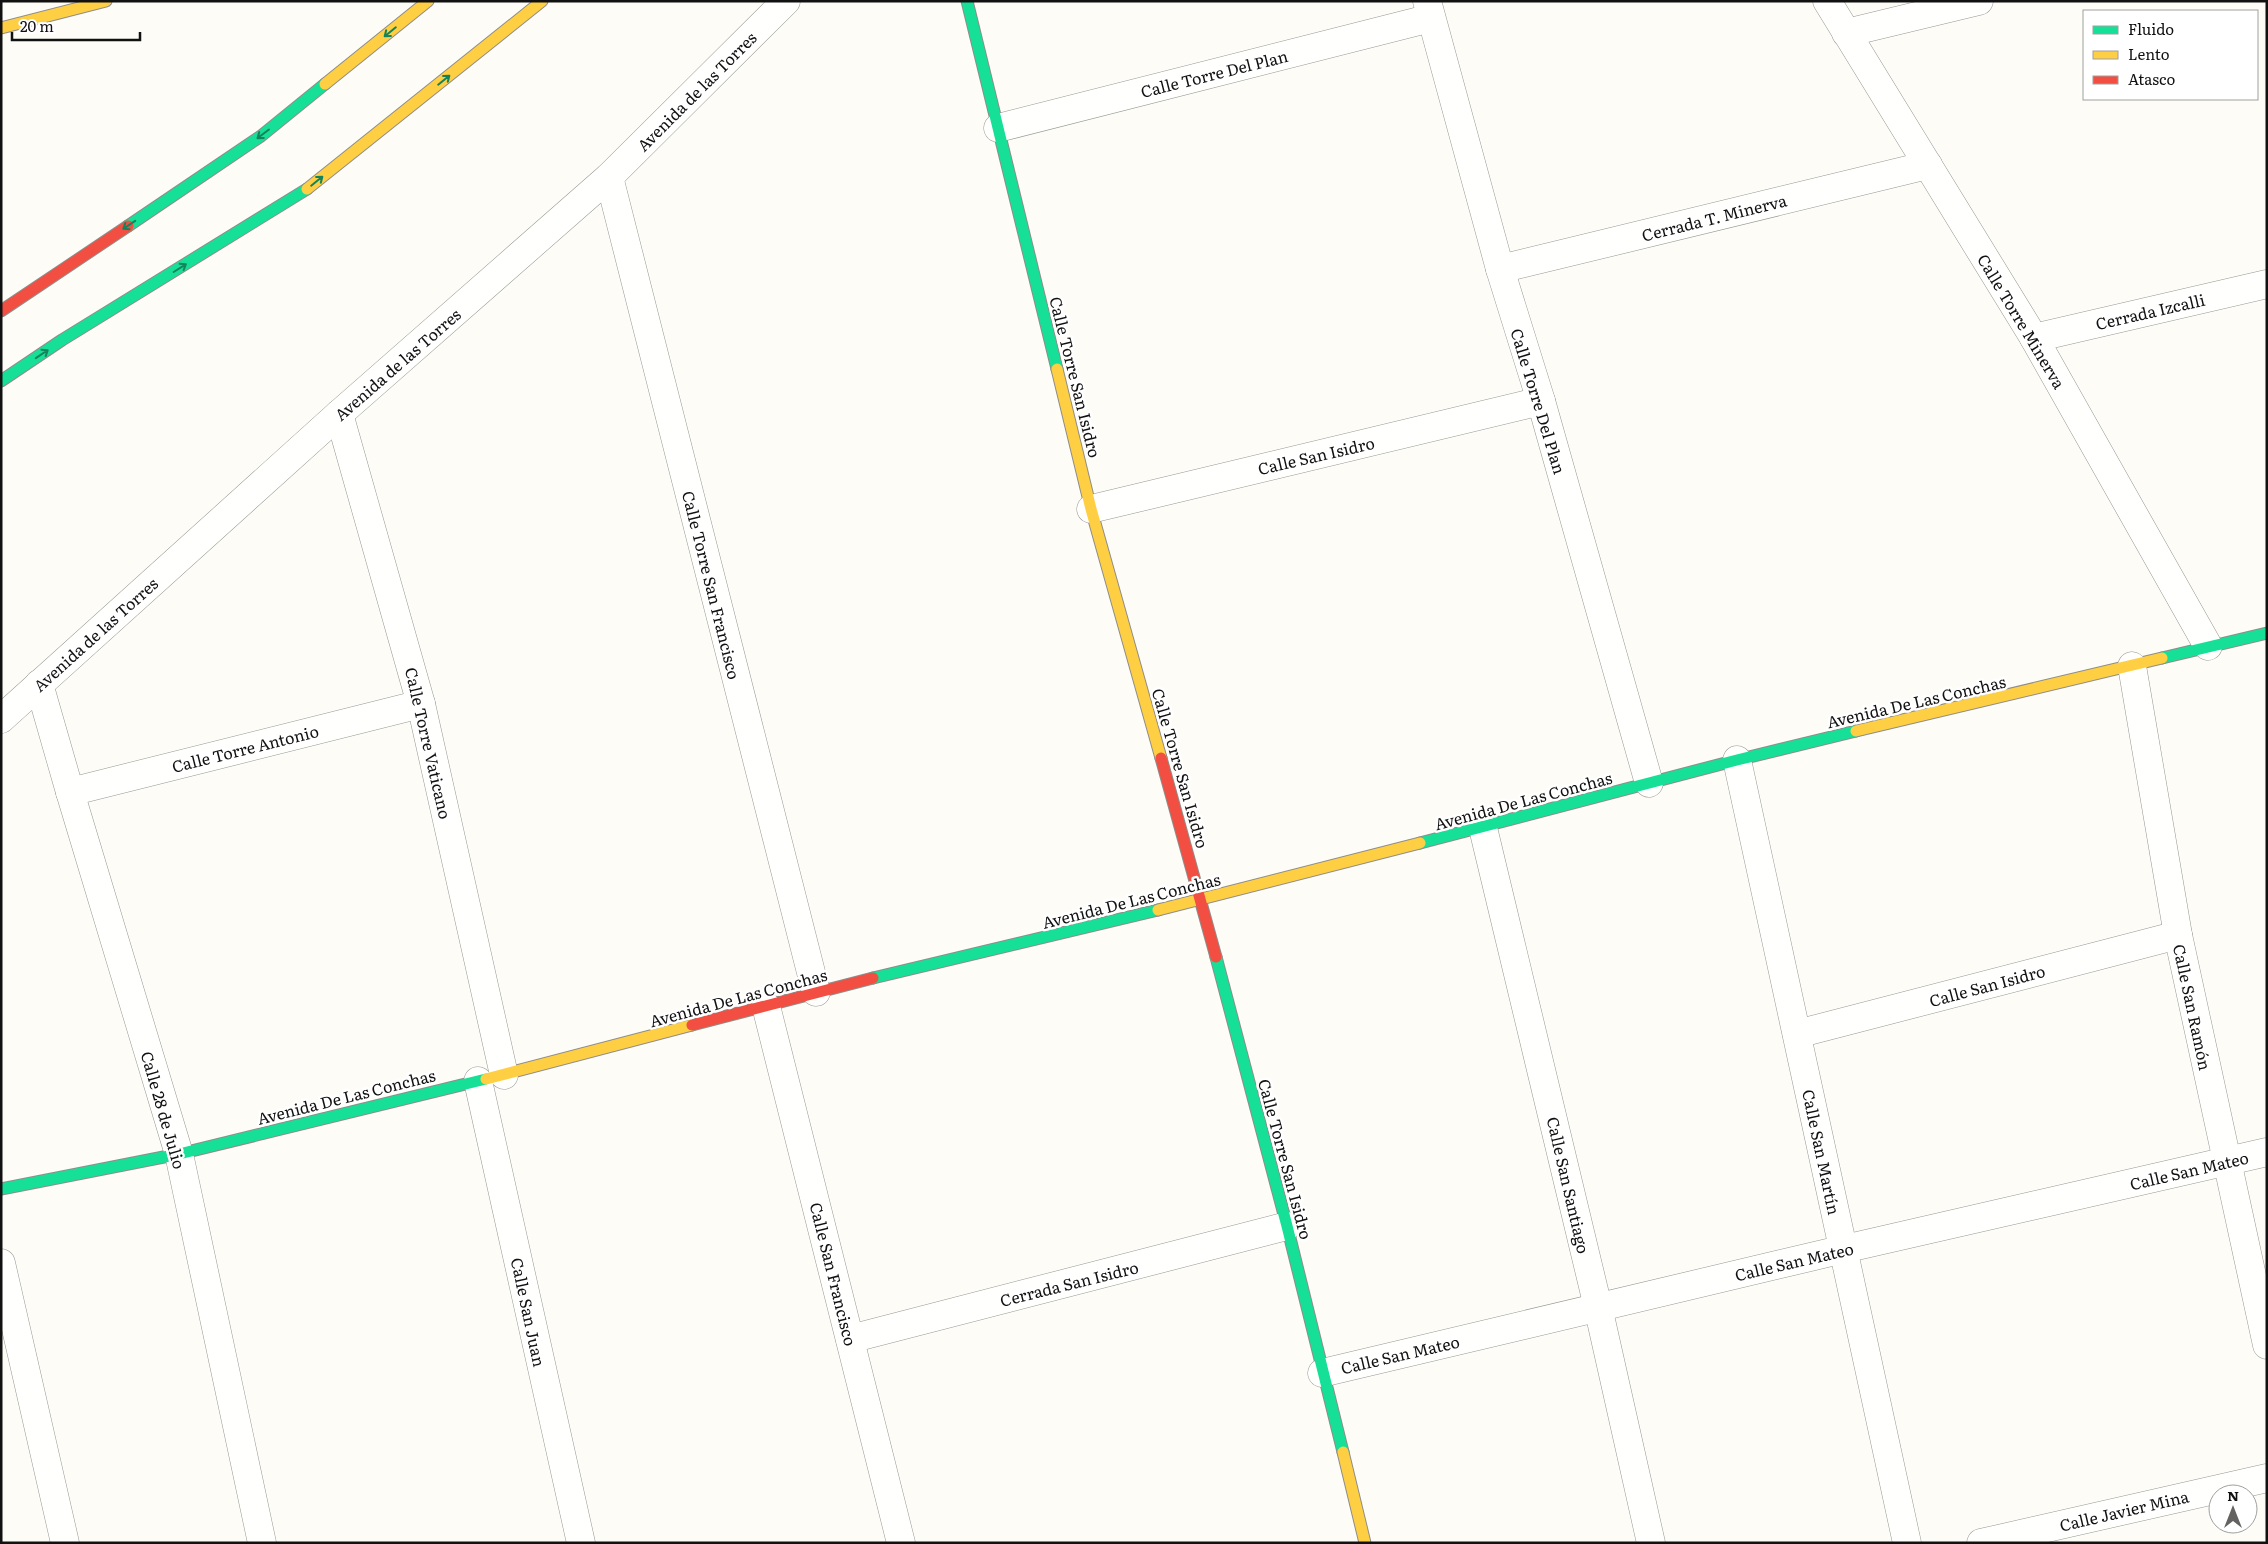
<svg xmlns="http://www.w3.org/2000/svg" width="2268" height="1544" viewBox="0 0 2268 1544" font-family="Literata,serif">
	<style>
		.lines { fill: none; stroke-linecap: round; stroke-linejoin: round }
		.street-casing { stroke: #979795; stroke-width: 29 }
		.fast-casing { stroke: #8e8d8b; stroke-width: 13 }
		.slow-casing { stroke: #8e8d8b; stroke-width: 13 }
		.jam-casing { stroke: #8e8d8b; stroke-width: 13 }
		.street { stroke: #fffffe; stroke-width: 28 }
		.fast { stroke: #16e098; stroke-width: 11 }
		.slow { stroke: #ffcf43; stroke-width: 11 }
		.jam { stroke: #f24e42; stroke-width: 11 }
		.oneway { stroke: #14835b }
		.labels { text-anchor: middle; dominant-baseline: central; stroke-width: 5; stroke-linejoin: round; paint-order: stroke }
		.street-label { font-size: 16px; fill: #111; stroke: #fff }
	</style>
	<rect width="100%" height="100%" fill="#fdfcf7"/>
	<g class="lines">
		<g class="street-casing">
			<g id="street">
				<polyline points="1427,1 1500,269 1541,401 1649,783"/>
				<polyline points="1827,1 2034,338 2208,646"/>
				<polyline points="1846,33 1979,1"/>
				<polyline points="998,128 1431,18"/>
				<polyline points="609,177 816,992"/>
				<polyline points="1500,269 1928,165"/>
				<polyline points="2034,338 2267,284"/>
				<polyline points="339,414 421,704 504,1075"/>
				<polyline points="1091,509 1541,401"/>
				<polyline points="2132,666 2178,935 2267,1345"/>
				<polyline points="39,684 70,792 179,1154 262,1543"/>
				<polyline points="1,719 339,414 609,177 786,1"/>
				<polyline points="1737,760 1907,1543"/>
				<polyline points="70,792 421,704"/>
				<polyline points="1483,828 1598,1307 1651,1543"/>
				<polyline points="766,1006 901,1543"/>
				<polyline points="1797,1034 2178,935"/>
				<polyline points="478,1081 581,1543"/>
				<polyline points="1,1263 65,1543"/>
				<polyline points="850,1339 1287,1226"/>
				<polyline points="1322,1373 1844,1249 2267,1152"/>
				<polyline points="1981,1543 2267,1478"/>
			</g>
		</g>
		<g class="fast-casing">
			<g id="fast">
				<polyline points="967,1 1057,369"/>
				<polyline points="128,226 261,136 325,84"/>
				<polyline points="1,381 62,340 307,189"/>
				<polyline points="2162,658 2267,633"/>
				<polyline points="1420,843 1737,760 1856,731"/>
				<polyline points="1216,957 1287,1226 1343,1452"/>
				<polyline points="873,978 1158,910"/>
				<polyline points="1,1189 179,1154 486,1079"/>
			</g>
		</g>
		<g class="slow-casing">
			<g id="slow">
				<polyline points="1,28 106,1"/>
				<polyline points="325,84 428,1"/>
				<polyline points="307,189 542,1"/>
				<polyline points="1057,369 1091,509 1161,758"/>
				<polyline points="1856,731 2162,658"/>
				<polyline points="1158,910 1420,843"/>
				<polyline points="486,1079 692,1025"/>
				<polyline points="1343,1452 1365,1543"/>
			</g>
		</g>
		<g class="jam-casing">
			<g id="jam">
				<polyline points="1,311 128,226"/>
				<polyline points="1161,758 1216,957"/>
				<polyline points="692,1025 873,978"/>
			</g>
		</g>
		<use href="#street" class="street"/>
		<use href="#fast" class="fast"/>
		<use href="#slow" class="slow"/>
		<use href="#jam" class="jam"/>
	</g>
	<defs><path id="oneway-shaft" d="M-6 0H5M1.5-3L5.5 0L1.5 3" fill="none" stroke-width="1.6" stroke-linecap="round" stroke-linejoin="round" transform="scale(1.25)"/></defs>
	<g class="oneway">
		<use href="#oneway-shaft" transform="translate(390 32) rotate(141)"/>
		<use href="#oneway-shaft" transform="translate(444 80) rotate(-39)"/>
		<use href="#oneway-shaft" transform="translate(263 134) rotate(143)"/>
		<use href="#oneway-shaft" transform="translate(317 181) rotate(-39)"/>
		<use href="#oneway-shaft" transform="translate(129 225) rotate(146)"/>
		<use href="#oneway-shaft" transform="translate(180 268) rotate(-32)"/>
		<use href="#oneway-shaft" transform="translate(42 354) rotate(-34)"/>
	</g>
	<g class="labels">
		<g class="street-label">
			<text transform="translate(1214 73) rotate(-14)">Calle Torre Del Plan</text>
			<text transform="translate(696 91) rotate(-45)">Avenida de las Torres</text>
			<text transform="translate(1714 217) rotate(-14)">Cerrada T. Minerva</text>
			<text transform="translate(2150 311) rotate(-13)">Cerrada Izcalli</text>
			<text transform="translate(2022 321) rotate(59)">Calle Torre Minerva</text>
			<text transform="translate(397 364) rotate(-41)">Avenida de las Torres</text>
			<text transform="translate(1076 377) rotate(76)">Calle Torre San Isidro</text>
			<text transform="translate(1539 401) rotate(73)">Calle Torre Del Plan</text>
			<text transform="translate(1316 455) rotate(-13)">Calle San Isidro</text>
			<text transform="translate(712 585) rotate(76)">Calle Torre San Francisco</text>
			<text transform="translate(95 634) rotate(-42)">Avenida de las Torres</text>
			<text transform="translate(1916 701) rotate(-13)">Avenida De Las Conchas</text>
			<text transform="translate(429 743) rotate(77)">Calle Torre Vaticano</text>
			<text transform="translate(245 748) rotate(-14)">Calle Torre Antonio</text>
			<text transform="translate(1181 768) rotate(74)">Calle Torre San Isidro</text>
			<text transform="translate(1523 800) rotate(-15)">Avenida De Las Conchas</text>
			<text transform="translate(1131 900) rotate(-14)">Avenida De Las Conchas</text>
			<text transform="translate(1987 985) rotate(-15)">Calle San Isidro</text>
			<text transform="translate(738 997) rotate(-15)">Avenida De Las Conchas</text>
			<text transform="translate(2193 1007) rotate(78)">Calle San Ramón</text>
			<text transform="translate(346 1096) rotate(-14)">Avenida De Las Conchas</text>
			<text transform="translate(164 1110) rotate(74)">Calle 28 de Julio</text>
			<text transform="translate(1822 1152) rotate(78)">Calle San Martín</text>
			<text transform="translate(1286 1159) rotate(75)">Calle Torre San Isidro</text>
			<text transform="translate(2189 1170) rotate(-13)">Calle San Mateo</text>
			<text transform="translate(1569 1185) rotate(77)">Calle San Santiago</text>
			<text transform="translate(1794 1261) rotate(-13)">Calle San Mateo</text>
			<text transform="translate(834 1274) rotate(76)">Calle San Francisco</text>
			<text transform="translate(1069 1283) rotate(-14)">Cerrada San Isidro</text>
			<text transform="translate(529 1312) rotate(78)">Calle San Juan</text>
			<text transform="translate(1400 1354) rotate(-13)">Calle San Mateo</text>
			<text transform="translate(2124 1510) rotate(-13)">Calle Javier Mina</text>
		</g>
	</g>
	<rect width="2268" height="1544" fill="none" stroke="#111111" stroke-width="5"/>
	<rect x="2083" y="10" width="175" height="90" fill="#ffffff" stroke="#a0a0a0"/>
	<rect x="2093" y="26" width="25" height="8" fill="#16e098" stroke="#a0a0a0"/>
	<text x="2128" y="35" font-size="15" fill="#111111">Fluido</text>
	<rect x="2093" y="51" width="25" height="8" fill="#ffcf43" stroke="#a0a0a0"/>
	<text x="2128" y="60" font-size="15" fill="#111111">Lento</text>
	<rect x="2093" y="76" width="25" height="8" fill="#f24e42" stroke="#a0a0a0"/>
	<text x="2128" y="85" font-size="15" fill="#111111">Atasco</text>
	<g transform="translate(2233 1509)"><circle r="24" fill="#ffffff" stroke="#a0a0a0"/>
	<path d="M0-4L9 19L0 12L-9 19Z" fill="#646362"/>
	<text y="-8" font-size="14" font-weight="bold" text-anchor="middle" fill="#111111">N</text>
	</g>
	<path d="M12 32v8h128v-8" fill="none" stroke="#111111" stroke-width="2.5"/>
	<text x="20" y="32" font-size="15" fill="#111111" stroke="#ffffff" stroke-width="4" paint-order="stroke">20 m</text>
</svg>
